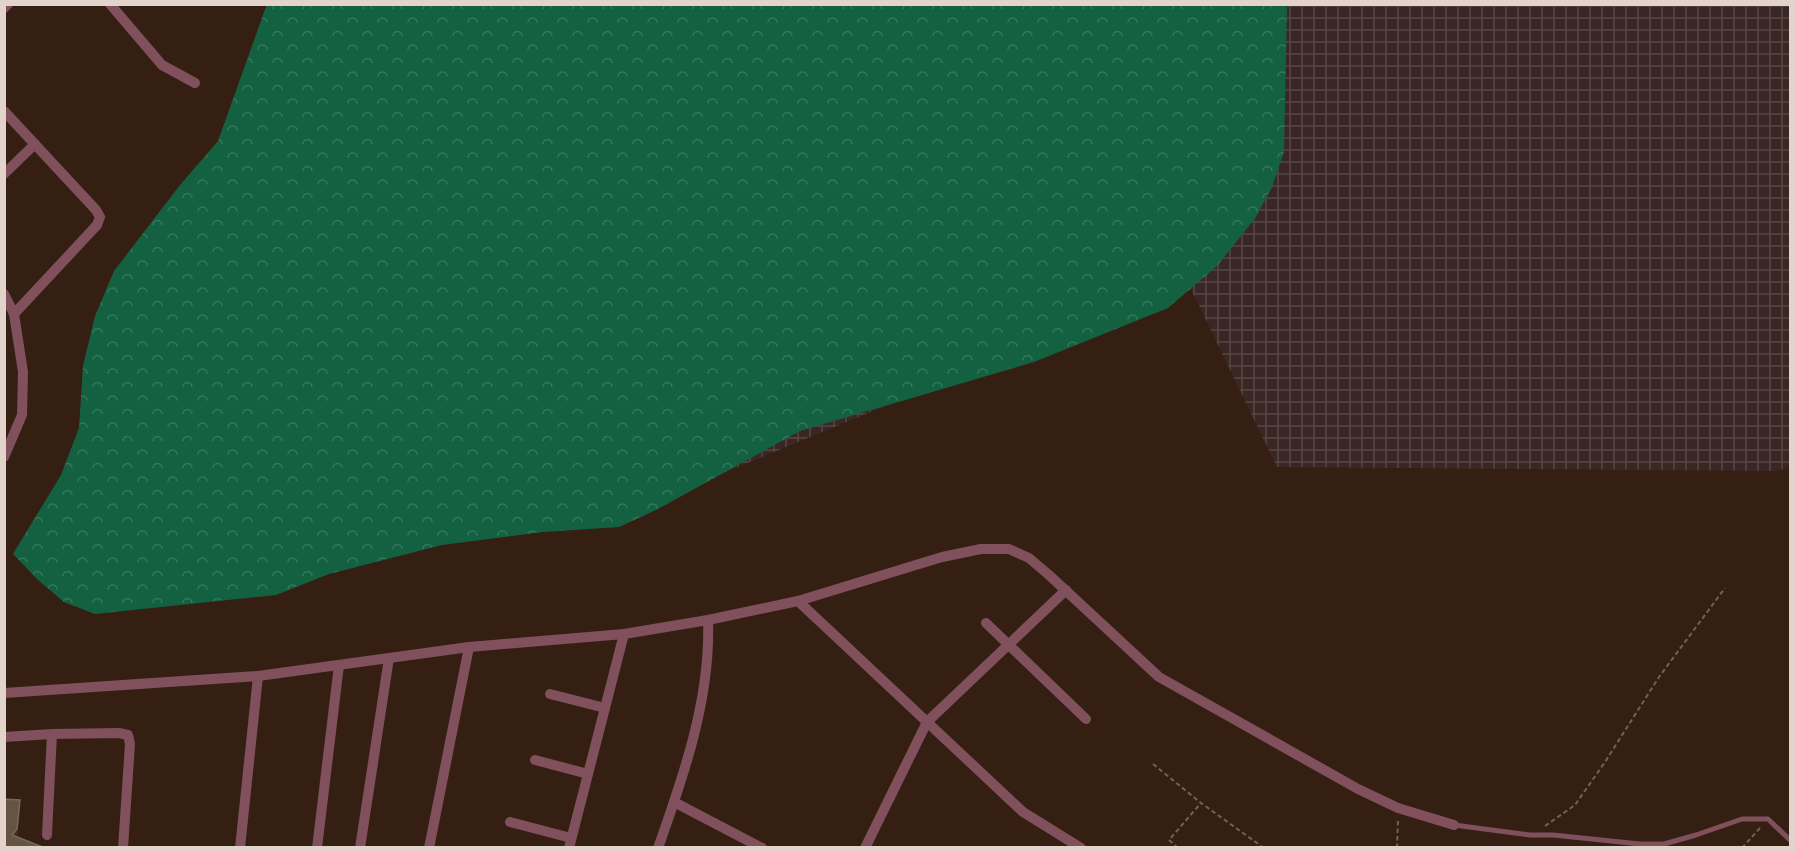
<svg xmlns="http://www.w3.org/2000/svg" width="1795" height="852" viewBox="0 0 1795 852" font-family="Arial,sans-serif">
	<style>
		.industrial { fill: url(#industrial-grid) }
		.forest { fill: url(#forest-crowns) }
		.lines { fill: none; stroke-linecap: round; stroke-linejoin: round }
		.path { stroke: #746156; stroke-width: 2; stroke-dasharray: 4.5 3; stroke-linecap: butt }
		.service { stroke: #80505d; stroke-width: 5 }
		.minor { stroke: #80505d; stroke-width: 10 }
		.shaded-wall { fill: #422f1e }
		.building { fill: #655442; stroke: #786858; stroke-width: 1.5 }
	</style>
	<defs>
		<pattern id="industrial-grid" width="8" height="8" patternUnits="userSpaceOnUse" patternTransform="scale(1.5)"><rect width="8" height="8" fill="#3a2725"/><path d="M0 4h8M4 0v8" fill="none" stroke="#564543"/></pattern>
		<pattern id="forest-crowns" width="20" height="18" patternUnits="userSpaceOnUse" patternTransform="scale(1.5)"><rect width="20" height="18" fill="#146142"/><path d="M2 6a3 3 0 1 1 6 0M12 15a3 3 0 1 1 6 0" fill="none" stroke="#36775c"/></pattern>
	</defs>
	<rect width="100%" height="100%" fill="#341f12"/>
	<polygon class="industrial" points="279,5 1790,5 1790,468 1773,471 1277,467 1187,281 593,527"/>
	<polygon class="forest" points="267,4 1287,5 1284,152 1272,187 1256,217 1217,266 1168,308 1034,362 800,431 656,510 619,527 543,532 442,545 329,574 276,595 95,614 64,602 38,580 13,554 61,475 79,428 83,366 95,316 114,271 180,185 218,141"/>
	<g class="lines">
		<g class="path">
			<polyline points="1153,764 1201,803 1264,848"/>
			<polyline points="1545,826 1575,805 1605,762 1659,677 1725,588"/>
			<polyline points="1178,848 1169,840 1201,803"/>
			<polyline points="1397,848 1398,820"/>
			<polyline points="1742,848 1760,828"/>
		</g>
		<polyline class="service" points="1454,825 1530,835 1553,835 1640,844 1664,844 1696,835 1742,819 1768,819 1790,840"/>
		<g class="minor">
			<polyline points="110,4 162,65 195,83"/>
			<polyline points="4,8 8,4"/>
			<polyline points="4,111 96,210 100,217 97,225 14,314"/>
			<polyline points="4,174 35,144"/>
			<polyline points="4,294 14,314 23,372 22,415 4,457"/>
			<polyline points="798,601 1023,812 1081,848"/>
			<polyline points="986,623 1086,719"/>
			<polyline points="4,693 258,676 469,647 624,634 708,620 798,601 942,557 981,549 1009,549 1029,558 1049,575 1159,677 1358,789 1398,808 1454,825"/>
			<polyline points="550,694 605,708"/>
			<polyline points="4,737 52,734 119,733 128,735 130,744 123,848"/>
			<polyline points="535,760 588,774"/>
			<polyline points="674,802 762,848"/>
			<polyline points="510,822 571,838"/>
			<polyline points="47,835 52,734"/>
			<polyline points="240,848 258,676"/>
			<polyline points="317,848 339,665"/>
			<polyline points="360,848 389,658"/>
			<polyline points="429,848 469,647"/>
			<polyline points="569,848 624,634"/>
			<path d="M658,848C684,775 711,697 708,620"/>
			<polyline points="865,848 927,722 1066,590"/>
		</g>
	</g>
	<polygon class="shaded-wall" points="20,800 20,810 17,840 12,835"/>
	<polygon class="building" points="4,799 20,800 17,829 12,835 45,848 4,848"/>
	<rect width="1795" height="852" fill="none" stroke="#e2d4cb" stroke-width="12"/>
</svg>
